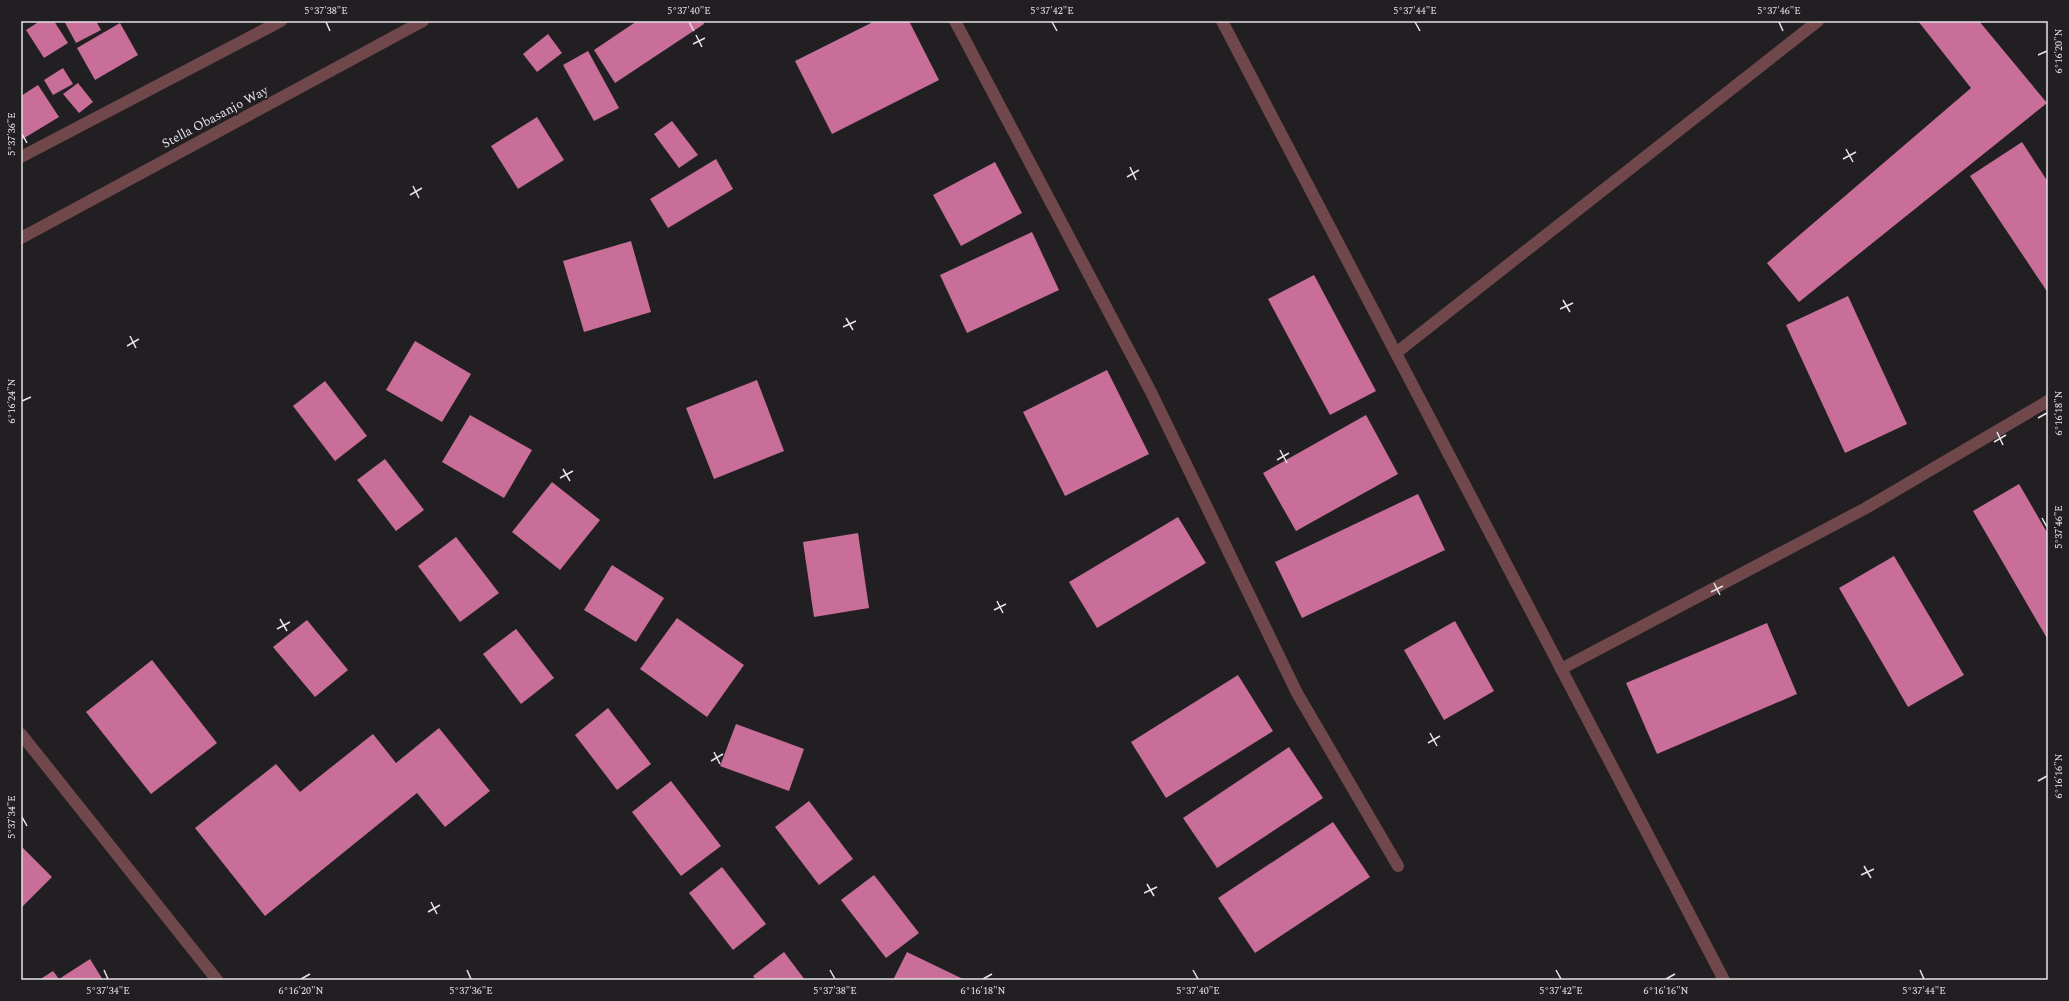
<svg xmlns="http://www.w3.org/2000/svg" width="2069" height="1001" viewBox="0 0 2069 1001" font-family="Spectral,serif">
	<style>
		.building { fill: #c96e98 }
		.lines { fill: none; stroke-linecap: round; stroke-linejoin: round }
		.minor { stroke: #70474a; stroke-width: 12 }
		.ticks { fill: none; stroke: #e6e4e7; stroke-width: 1.5 }
		.labels { text-anchor: middle; dominant-baseline: central; stroke-width: 4; stroke-linejoin: round; paint-order: stroke }
		.street-label { font-size: 13px; fill: #e6e4e7; stroke: #221f23 }
		.neatline { fill: none; stroke: #e6e4e7; stroke-width: 1.5 }
		.ticks-label { font-size: 10px; text-anchor: middle; fill: #e6e4e7 }
	</style>
	<rect width="100%" height="100%" fill="#221f23"/>
	<g class="building">
		<polygon points="40,21 54,21 68,43 44,58 26,30"/>
		<polygon points="64,21 96,21 101,30 76,43"/>
		<polygon points="637,21 703,21 704,24 615,83 594,50"/>
		<polygon points="875,21 909,21 939,80 832,134 795,61"/>
		<polygon points="1918,21 1979,21 2047,103 1799,302 1767,263 1971,88"/>
		<polygon points="120,23 138,55 95,80 77,48"/>
		<polygon points="548,34 562,53 537,72 523,54"/>
		<polygon points="588,51 619,108 594,121 563,65"/>
		<polygon points="63,68 73,84 53,95 44,80"/>
		<polygon points="78,83 93,102 79,113 63,94"/>
		<polygon points="38,85 59,117 21,140 21,96"/>
		<polygon points="537,117 564,160 518,189 491,146"/>
		<polygon points="672,121 698,155 679,168 654,134"/>
		<polygon points="2022,142 2048,182 2048,293 1970,176"/>
		<polygon points="716,159 733,189 668,228 650,199"/>
		<polygon points="995,162 1022,213 961,246 933,195"/>
		<polygon points="1032,232 1059,290 967,333 940,275"/>
		<polygon points="631,241 651,312 584,332 563,261"/>
		<polygon points="1314,275 1376,391 1330,415 1268,299"/>
		<polygon points="1848,296 1907,424 1845,453 1786,325"/>
		<polygon points="415,341 471,374 442,422 386,390"/>
		<polygon points="1107,370 1149,454 1065,496 1023,412"/>
		<polygon points="757,380 784,451 714,479 686,408"/>
		<polygon points="325,381 367,436 335,461 293,406"/>
		<polygon points="470,415 532,450 504,498 442,462"/>
		<polygon points="1366,415 1398,474 1296,531 1263,473"/>
		<polygon points="385,459 424,510 396,531 357,480"/>
		<polygon points="552,482 600,520 560,570 512,532"/>
		<polygon points="2019,484 2048,534 2048,640 1973,511"/>
		<polygon points="1418,494 1445,550 1302,618 1275,562"/>
		<polygon points="1178,517 1206,563 1097,628 1069,582"/>
		<polygon points="858,533 869,608 814,617 803,542"/>
		<polygon points="456,537 499,593 460,622 418,566"/>
		<polygon points="1894,556 1964,675 1908,707 1839,588"/>
		<polygon points="612,565 664,598 636,642 584,610"/>
		<polygon points="677,618 744,665 707,717 640,669"/>
		<polygon points="307,620 348,670 315,697 273,647"/>
		<polygon points="1455,621 1494,691 1444,720 1404,650"/>
		<polygon points="1767,623 1797,694 1657,754 1626,683"/>
		<polygon points="516,629 554,678 521,704 483,654"/>
		<polygon points="152,660 217,743 151,794 86,712"/>
		<polygon points="1238,675 1273,731 1166,798 1131,742"/>
		<polygon points="608,708 651,764 617,790 575,735"/>
		<polygon points="736,724 804,749 789,791 720,766"/>
		<polygon points="439,728 490,791 445,827 417,793 265,916 195,828 276,764 300,792 373,734 396,763"/>
		<polygon points="1289,747 1323,798 1217,868 1183,818"/>
		<polygon points="671,781 721,846 681,876 632,812"/>
		<polygon points="809,801 853,859 819,885 775,827"/>
		<polygon points="1333,822 1370,877 1255,953 1218,898"/>
		<polygon points="21,846 52,877 21,908"/>
		<polygon points="722,867 766,924 733,950 689,893"/>
		<polygon points="874,875 919,933 886,958 841,900"/>
		<polygon points="784,952 805,980 756,980 753,976"/>
		<polygon points="907,952 965,980 893,980"/>
		<polygon points="90,959 103,980 39,980 53,971 59,979"/>
	</g>
	<g class="lines">
		<g class="minor">
			<polyline points="955,21 1151,392 1297,693 1398,866"/>
			<polyline points="1222,21 1724,980"/>
			<polyline points="21,157 281,21"/>
			<polyline points="21,238 423,21"/>
			<polyline points="1396,353 1818,21"/>
			<polyline points="1561,669 1866,508 2048,401"/>
			<polyline points="21,734 217,980"/>
		</g>
	</g>
	<path class="ticks" d="M326,22L330,31M689,22L694,31M1052,22L1057,31M1415,22L1420,31M1779,22L1783,31M696,35L702,47M693,44L705,38M2038,55L2047,51M22,134L27,143M1846,149L1853,162M1843,159L1856,152M1130,167L1136,180M1127,177L1139,170M413,186L419,198M410,195L422,188M1563,300L1570,312M1560,309L1573,303M846,318L853,330M843,327L856,321M130,336L136,348M127,346L139,339M22,401L31,397M2038,418L2047,413M1997,432L2003,445M1994,442L2006,435M1280,450L1287,463M1277,460L1289,453M563,469L570,481M560,478L573,471M2042,518L2047,527M1714,583L1720,595M1711,592L1723,586M997,601L1003,613M994,610L1006,604M280,619L287,631M277,629L290,622M1430,733L1437,746M1428,743L1440,736M714,752L720,764M711,761L723,754M2038,781L2047,776M22,817L27,826M1864,866L1871,878M1861,875L1874,869M1147,884L1154,896M1144,893L1157,887M431,902L437,914M428,912L440,905M104,970L108,979M467,970L471,979M830,970L835,979M1193,970L1198,979M1556,970L1561,979M1920,970L1924,979M301,979L310,974M983,979L992,974M1666,979L1675,974"/>
	<g class="labels">
		<g class="street-label">
			<text transform="translate(215 117) rotate(-28)">Stella Obasanjo Way</text>
		</g>
	</g>
	<rect width="2069" height="1001" fill="none" stroke="#221f23" stroke-width="44"/>
	<rect x="22" y="22" width="2025" height="957" class="neatline"/>
	<g class="ticks-label">
		<text x="326" y="14">5°37'38"E</text>
		<text x="689" y="14">5°37'40"E</text>
		<text x="1052" y="14">5°37'42"E</text>
		<text x="1415" y="14">5°37'44"E</text>
		<text x="1779" y="14">5°37'46"E</text>
		<text transform="translate(2058 51) rotate(-90)" y="4">6°16'20"N</text>
		<text transform="translate(11 134) rotate(-90)" y="4">5°37'36"E</text>
		<text transform="translate(11 401) rotate(-90)" y="4">6°16'24"N</text>
		<text transform="translate(2058 413) rotate(-90)" y="4">6°16'18"N</text>
		<text transform="translate(2058 527) rotate(-90)" y="4">5°37'46"E</text>
		<text transform="translate(2058 776) rotate(-90)" y="4">6°16'16"N</text>
		<text transform="translate(11 817) rotate(-90)" y="4">5°37'34"E</text>
		<text x="108" y="994">5°37'34"E</text>
		<text x="301" y="994">6°16'20"N</text>
		<text x="471" y="994">5°37'36"E</text>
		<text x="835" y="994">5°37'38"E</text>
		<text x="983" y="994">6°16'18"N</text>
		<text x="1198" y="994">5°37'40"E</text>
		<text x="1561" y="994">5°37'42"E</text>
		<text x="1666" y="994">6°16'16"N</text>
		<text x="1924" y="994">5°37'44"E</text>
	</g>
</svg>
